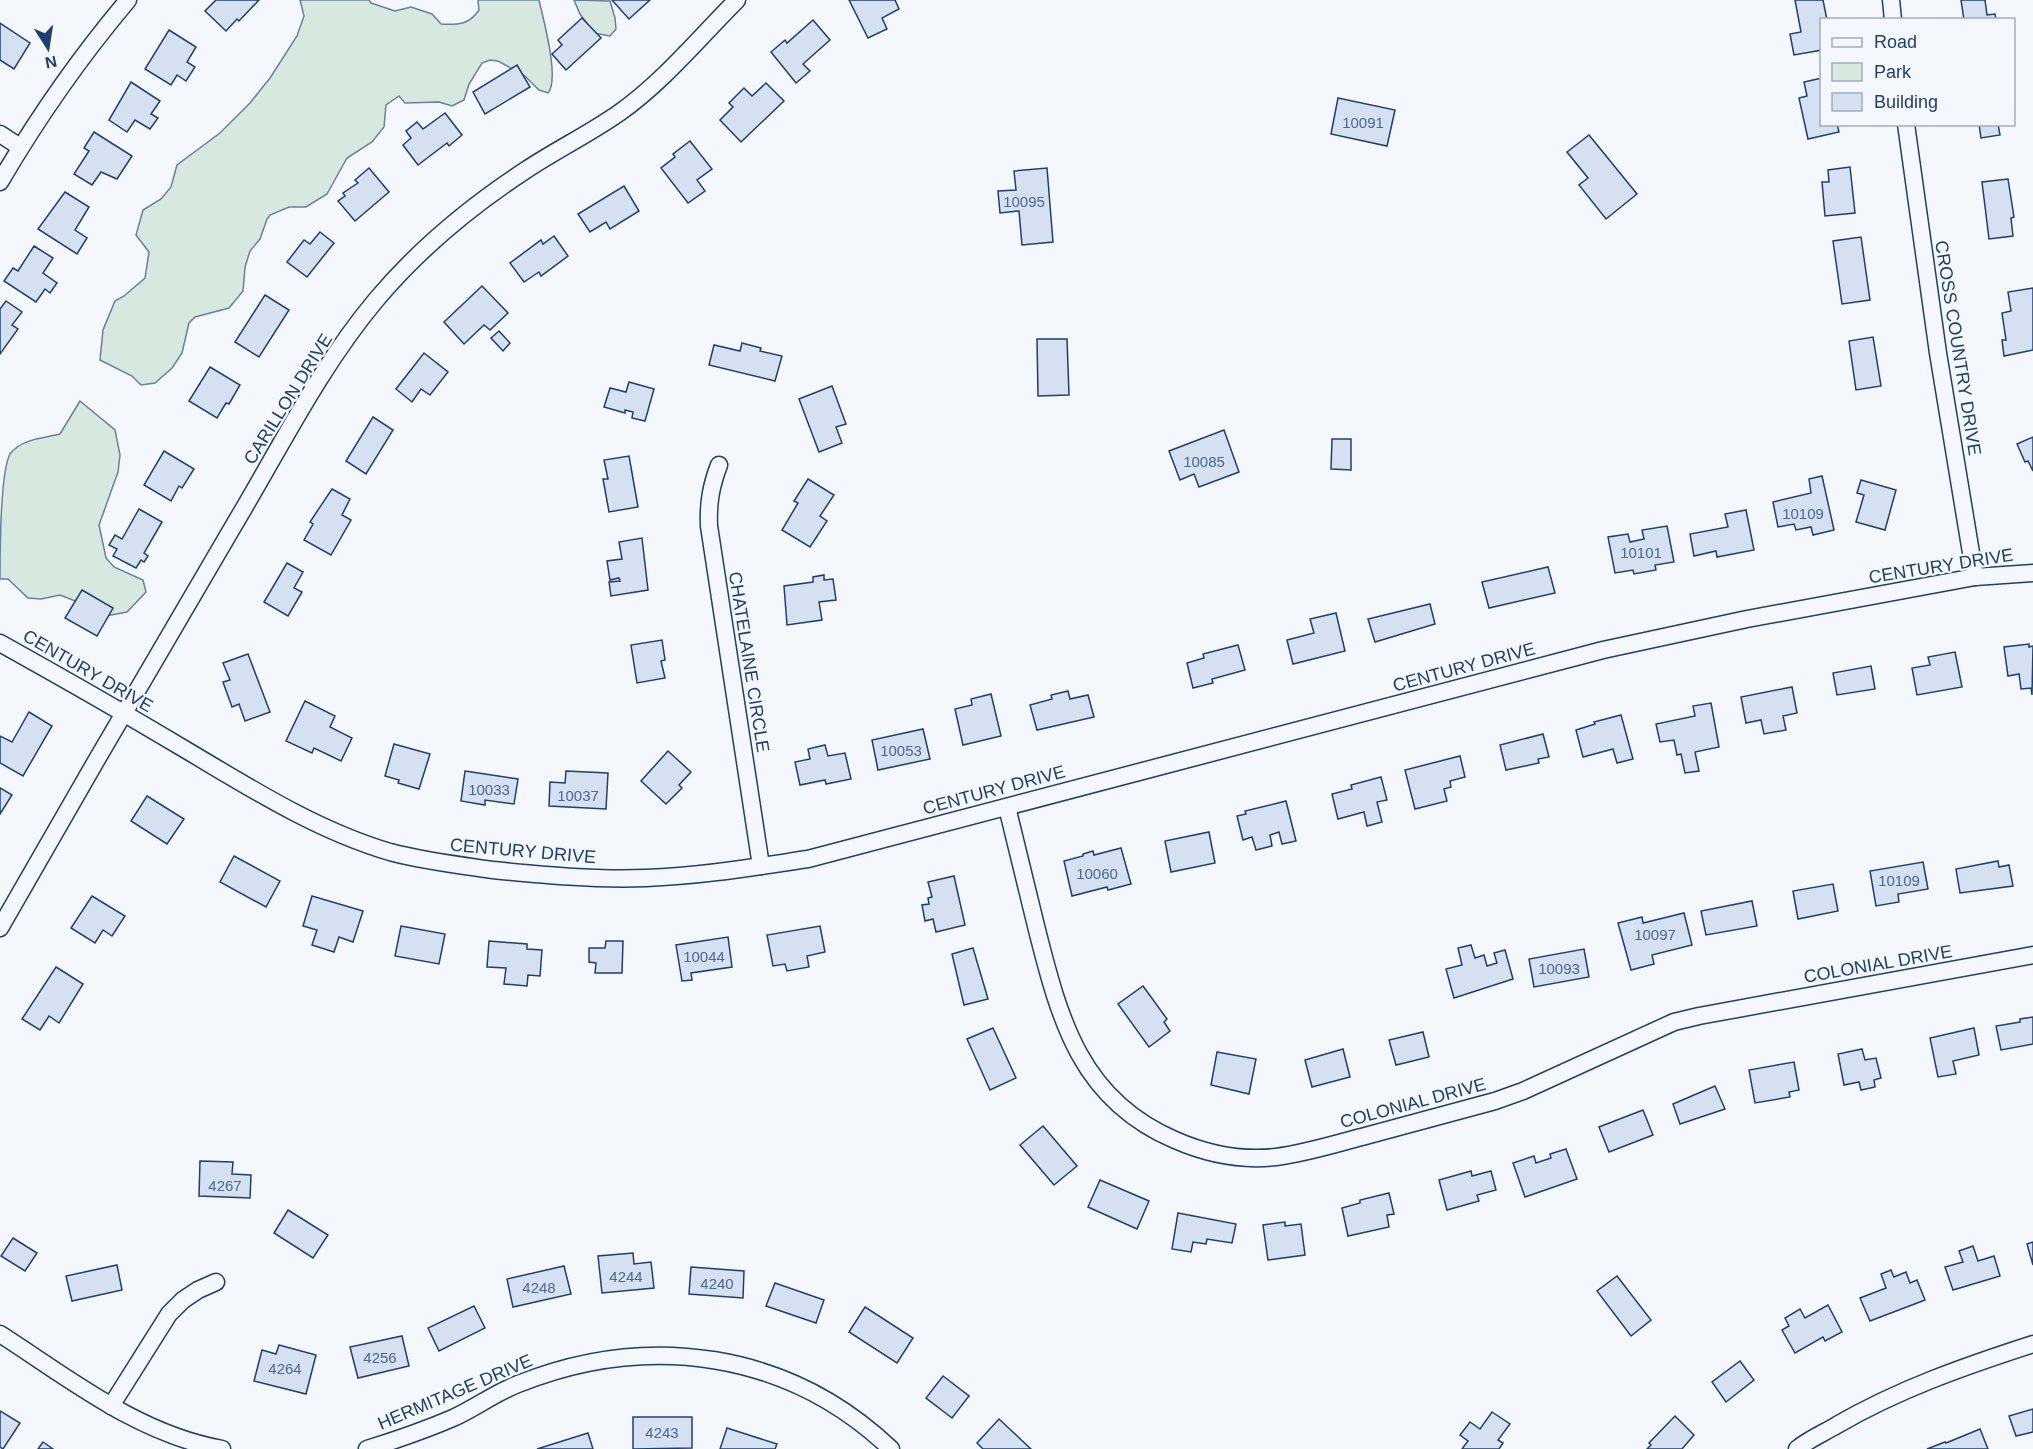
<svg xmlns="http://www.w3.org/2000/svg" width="2033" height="1449" viewBox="0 0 2033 1449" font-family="Arial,sans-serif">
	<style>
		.green { fill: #d7e8df; stroke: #687fa3; stroke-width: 1.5 }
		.building { fill: #d5e0f0; stroke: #1d3f73; stroke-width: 1.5 }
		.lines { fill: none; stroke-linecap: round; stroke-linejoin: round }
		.street-casing { stroke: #1d3f73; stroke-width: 19 }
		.street { stroke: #f4f7fb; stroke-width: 16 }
		.labels { text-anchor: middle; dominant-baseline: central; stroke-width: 4.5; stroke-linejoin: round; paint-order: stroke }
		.number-label { font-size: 15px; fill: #4b6792 }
		.street-label { font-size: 18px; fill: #1d3f73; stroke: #f4f7fb }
	</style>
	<rect width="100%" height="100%" fill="#f4f7fb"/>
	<g class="green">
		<path d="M300,0H369L371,3L395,11L411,7L432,14L441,24C458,25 469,25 479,10L478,0H539C543,18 560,79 548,93L539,90L525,76L498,61L490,60L482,63L469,84L464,100L452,106L439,102L405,103L399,96L386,105L384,127L372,142L347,158L327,194L306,207H289L270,215L267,219L260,239L250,251L245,267L243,291L229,308L195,317L189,323L182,353L172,368L155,383L141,385L132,376L100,360L103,330L115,301L124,296L145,278L149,252L136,235L143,210L161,199L171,187L177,165L220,133L250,103L270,78L297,36L304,16Z"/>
		<polygon points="574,0 610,1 615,18 616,29 610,36 594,33 580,14"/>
		<path d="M80,401L115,430L120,455L118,472L99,525L106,558L114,567L143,580L146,592L127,612L106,616L83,604L60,595L41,599L28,598L8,579H0C0,553 0,473 10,454C21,439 43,438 60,434Z"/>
	</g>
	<g class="building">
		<polygon points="216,0 259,0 239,21 237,19 226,31 205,11"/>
		<polygon points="612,0 650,0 629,19"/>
		<polygon points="849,0 895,0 899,9 882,18 887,29 868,38"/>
		<polygon points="1795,0 1823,0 1827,20 1822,20 1822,50 1794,55 1790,34 1801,32"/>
		<polygon points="1961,0 1985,0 1987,15 1995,14 1996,20 1964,20"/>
		<polygon points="582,18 601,38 566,70 552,54 562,45 558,40"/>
		<polygon points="813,20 830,40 803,64 810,71 796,83 771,52 785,40 787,43"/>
		<polygon points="0,23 30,43 14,69 0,60"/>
		<polygon points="169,30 196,47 187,62 195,67 186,81 177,75 171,85 145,69"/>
		<polygon points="517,65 530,87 485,114 473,92"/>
		<polygon points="1822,78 1822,124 1837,124 1839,132 1808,139 1799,98 1807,96 1804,82"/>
		<polygon points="131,82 160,101 151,114 158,118 150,129 135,120 127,132 109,120"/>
		<polygon points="766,83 784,101 741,142 720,120 733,107 729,103 744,88 752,96"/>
		<polygon points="1338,98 1395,110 1387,146 1331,134"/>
		<polygon points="445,113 462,135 449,146 447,143 418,165 403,145 411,138 406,131 417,122 423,129"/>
		<polygon points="1979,124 1998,124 2000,135 1981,138"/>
		<polygon points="94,132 132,156 117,179 101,172 92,185 74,174 89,151 84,148"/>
		<polygon points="1589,135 1637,194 1606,219 1579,185 1588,178 1567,152"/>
		<polygon points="690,141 712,169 697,180 705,191 688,203 661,168 675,157 673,154"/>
		<polygon points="1850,167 1855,213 1825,216 1822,182 1829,182 1828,170"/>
		<polygon points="369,168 389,192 355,221 338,201 345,196 343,193 358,183 355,180"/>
		<polygon points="1047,168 1053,242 1022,245 1019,211 1000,213 998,191 1016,190 1014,171"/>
		<polygon points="2008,179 2014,217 2011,218 2013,236 1989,239 1982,182"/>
		<polygon points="624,186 639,211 610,229 606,222 590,232 578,214"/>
		<polygon points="65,192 89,207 75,230 87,238 77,254 38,229"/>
		<polygon points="320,232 334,243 307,277 287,262 304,240 310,244"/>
		<polygon points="554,236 568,256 541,276 539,272 524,282 510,263 541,240 543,244"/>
		<polygon points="1861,237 1870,300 1842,304 1833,241"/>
		<polygon points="34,246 53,258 43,273 57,283 50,293 45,289 36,302 4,281 13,268 18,271"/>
		<polygon points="482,286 508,313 490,330 484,325 464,344 444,322"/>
		<polygon points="2033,288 2033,350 2004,356 2002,340 2006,340 2002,313 2011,311 2008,292"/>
		<polygon points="265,295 289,310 259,357 235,342"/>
		<polygon points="6,301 22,312 12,325 18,329 0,354 0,309"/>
		<polygon points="499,331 510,343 503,351 491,338"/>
		<polygon points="1873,337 1881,386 1856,390 1849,341"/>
		<polygon points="1037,339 1067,339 1069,395 1038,396"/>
		<polygon points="742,343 761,348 760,351 782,356 775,381 709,365 714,345 740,351"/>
		<polygon points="424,353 448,372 430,395 421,389 412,402 396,389"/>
		<polygon points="210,367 240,385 229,404 226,403 217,418 189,401"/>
		<polygon points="629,382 654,389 645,421 632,418 633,412 625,410 625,413 604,407 610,388 626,392"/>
		<polygon points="832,386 846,424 836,427 842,443 819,452 799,399"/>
		<polygon points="373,417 393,430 366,474 346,461"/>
		<polygon points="1224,430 1239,472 1199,487 1194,474 1180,480 1169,451"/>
		<polygon points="2033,437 2033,471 2028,461 2025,462 2017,444"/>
		<polygon points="1332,439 1351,439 1351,470 1331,469"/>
		<polygon points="164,451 194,469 182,488 179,486 171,501 144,485"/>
		<polygon points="629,456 638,507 609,512 603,479 608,479 604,460"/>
		<polygon points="1822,476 1834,530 1813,535 1811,527 1796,530 1794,524 1778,527 1773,502 1811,493 1809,479"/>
		<polygon points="808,479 834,495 820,516 827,521 810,547 782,530 798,503 794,501"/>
		<polygon points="1861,480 1896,490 1885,530 1856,522 1864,495 1857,493"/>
		<polygon points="332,489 350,499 342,515 351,520 331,555 304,540 313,524 310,522"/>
		<polygon points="139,509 162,522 144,553 148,556 144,562 141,560 136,568 113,556 117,549 109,545 115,535 122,539"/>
		<polygon points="1746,510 1754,550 1717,557 1716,551 1694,556 1690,534 1728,527 1725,514"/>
		<polygon points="1667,526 1674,562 1655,565 1656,570 1634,574 1633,570 1615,573 1608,537 1628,534 1630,542 1644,539 1642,530"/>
		<polygon points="642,538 648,590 611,596 609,582 620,581 619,578 610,580 607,561 622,559 619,542"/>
		<polygon points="287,563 303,572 294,588 302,592 288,616 264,602"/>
		<polygon points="1548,567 1555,593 1489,608 1482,582"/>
		<polygon points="824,575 824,580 833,579 836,600 819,602 822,620 787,625 784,586 813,582 813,577"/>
		<polygon points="82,590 113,608 97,636 65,618"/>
		<polygon points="1430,604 1435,624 1375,642 1368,619"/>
		<polygon points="1336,613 1345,651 1293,664 1287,640 1314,633 1310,619"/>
		<polygon points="662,640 665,660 661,661 665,678 637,683 631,645"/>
		<polygon points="2029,644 2029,647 2033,646 2032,695 2031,688 2021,689 2019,674 2008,676 2004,647"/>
		<polygon points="1238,645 1245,670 1212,679 1213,683 1193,688 1187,663 1204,658 1203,654"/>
		<polygon points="1955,652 1962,687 1917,695 1912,668 1930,665 1928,657"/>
		<polygon points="248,654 270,712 245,721 239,704 232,707 223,682 230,680 223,663"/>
		<polygon points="1871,666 1875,689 1837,695 1833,673"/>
		<polygon points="1792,687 1797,713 1783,716 1786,730 1764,734 1761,720 1746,723 1741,697"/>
		<polygon points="1068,691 1070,699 1088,695 1094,717 1037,730 1030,705 1052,699 1051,695"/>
		<polygon points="991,694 1001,736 963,745 955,709 972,705 971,699"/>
		<polygon points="305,701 335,716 330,727 352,738 341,761 314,748 312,753 286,741"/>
		<polygon points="1711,703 1719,747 1695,752 1699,771 1685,773 1681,754 1677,755 1674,740 1660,742 1656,724 1695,716 1693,706"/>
		<polygon points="29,712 52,726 23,776 0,763 0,736 12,742"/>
		<polygon points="1621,715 1633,759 1617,763 1613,749 1583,757 1576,730 1595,724 1594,722"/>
		<polygon points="923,729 930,759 878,770 872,740"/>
		<polygon points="1543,734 1549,757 1538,759 1539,763 1506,770 1500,745"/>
		<polygon points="394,744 430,754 419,789 398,783 399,780 385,776"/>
		<polygon points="825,745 828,756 845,753 851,779 826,784 825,780 800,785 795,762 810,759 808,749"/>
		<polygon points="668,751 691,772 679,785 682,788 666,804 641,781"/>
		<polygon points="1460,756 1465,777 1450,781 1451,787 1444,789 1447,801 1415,809 1405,770"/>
		<polygon points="465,771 518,779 514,804 485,800 485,805 461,801"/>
		<polygon points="566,771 608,773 606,809 549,806 550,782 565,783"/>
		<polygon points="1381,777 1387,800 1377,802 1382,822 1367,826 1364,812 1338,819 1332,794 1352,789 1351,785"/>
		<polygon points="0,788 12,795 0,814"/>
		<polygon points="147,796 184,819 167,844 131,821"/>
		<polygon points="1286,801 1296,841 1282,844 1279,832 1270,835 1272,846 1256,850 1252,837 1243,840 1237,816 1246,814 1245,811"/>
		<polygon points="1209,832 1215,863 1171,872 1165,841"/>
		<polygon points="1121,848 1131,884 1108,890 1107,887 1072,896 1064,861 1083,856 1083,854 1093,851 1094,855"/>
		<polygon points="234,856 280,881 266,907 220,882"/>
		<polygon points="1998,861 1999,867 2009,865 2013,886 1960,893 1956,869"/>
		<polygon points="1923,862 1928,889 1898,894 1899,902 1876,906 1870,871"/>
		<polygon points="954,876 965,925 936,932 933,919 925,921 922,905 929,904 928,898 932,897 928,882"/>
		<polygon points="1833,884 1838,911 1798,919 1793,891"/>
		<polygon points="92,896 125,916 112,936 103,930 95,943 71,928"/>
		<polygon points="312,896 363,911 353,942 339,937 334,952 312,945 317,930 303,926"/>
		<polygon points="1752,901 1757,926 1706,935 1701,911"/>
		<polygon points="1684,913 1692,945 1652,955 1654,964 1631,970 1618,923 1642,917 1643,923"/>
		<polygon points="401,926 445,934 439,964 395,956"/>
		<polygon points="820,926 825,952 807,956 809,967 787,971 785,964 773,966 767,935"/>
		<polygon points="728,937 732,967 691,973 692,980 682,981 676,945"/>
		<polygon points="489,941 527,944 527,949 542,950 540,976 528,975 527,986 504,984 506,968 487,967"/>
		<polygon points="606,941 623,941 622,973 595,973 596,963 589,962 589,948 605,948"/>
		<polygon points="1471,945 1475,958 1484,955 1487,966 1497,963 1494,953 1505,950 1513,979 1454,998 1446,969 1462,965 1458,948"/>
		<polygon points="973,948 988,999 964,1005 952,954"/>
		<polygon points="1584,949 1589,977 1534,987 1529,959"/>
		<polygon points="56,967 83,984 59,1023 49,1016 40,1030 22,1019"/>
		<polygon points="1143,986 1167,1019 1164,1022 1170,1031 1149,1047 1118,1004"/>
		<polygon points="2033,1017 2033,1044 2001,1050 1996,1026 2020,1022 2020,1019"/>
		<polygon points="993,1028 1016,1078 990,1090 967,1039"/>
		<polygon points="1974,1028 1979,1055 1953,1061 1956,1074 1938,1077 1930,1038"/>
		<polygon points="1423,1032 1429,1057 1396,1065 1389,1040"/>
		<polygon points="1343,1049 1350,1077 1312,1087 1305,1060"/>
		<polygon points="1862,1049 1865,1060 1876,1058 1881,1078 1874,1080 1875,1087 1861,1090 1859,1082 1844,1085 1838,1054"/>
		<polygon points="1217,1052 1256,1059 1249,1094 1211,1085"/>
		<polygon points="1794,1062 1799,1090 1789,1092 1790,1097 1755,1103 1749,1070"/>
		<polygon points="1715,1086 1725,1109 1680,1124 1673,1104"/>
		<polygon points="1643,1110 1653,1135 1609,1152 1599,1127"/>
		<polygon points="1043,1126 1077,1166 1054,1185 1020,1145"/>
		<polygon points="1566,1149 1577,1179 1525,1197 1513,1163 1534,1156 1536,1163 1551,1158 1550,1154"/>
		<polygon points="200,1161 233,1162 232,1174 251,1175 250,1198 199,1196"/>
		<polygon points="1471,1171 1472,1176 1491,1171 1496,1190 1477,1195 1479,1201 1447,1210 1439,1180"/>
		<polygon points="1100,1180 1149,1201 1137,1229 1088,1207"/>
		<polygon points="1389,1193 1394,1214 1387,1215 1389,1227 1348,1236 1342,1208 1360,1203 1360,1200"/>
		<polygon points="288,1210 328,1235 313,1258 274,1233"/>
		<polygon points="1178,1213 1236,1224 1232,1243 1207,1239 1206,1244 1193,1242 1191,1252 1172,1249"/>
		<polygon points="1285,1222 1285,1226 1301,1224 1305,1255 1268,1260 1263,1225"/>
		<polygon points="13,1238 37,1253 25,1271 1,1256"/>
		<polygon points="2033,1242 2033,1265 2027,1244"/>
		<polygon points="1973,1246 1978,1261 1994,1256 2000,1276 1953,1290 1945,1267 1963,1262 1959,1251"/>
		<polygon points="633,1253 634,1264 651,1262 654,1288 602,1293 598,1256"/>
		<polygon points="117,1265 122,1290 72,1301 66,1276"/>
		<polygon points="564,1266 571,1294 513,1307 507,1279"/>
		<polygon points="691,1267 744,1271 743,1298 689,1294"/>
		<polygon points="1891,1270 1894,1277 1906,1272 1910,1283 1917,1280 1925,1300 1870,1321 1860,1298 1886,1288 1881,1274"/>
		<polygon points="1617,1276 1651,1320 1631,1336 1597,1291"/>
		<polygon points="775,1283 824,1300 816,1323 766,1306"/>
		<polygon points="1828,1305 1842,1332 1825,1341 1823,1337 1795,1353 1782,1330 1789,1326 1785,1318 1800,1309 1805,1318"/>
		<polygon points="474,1306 485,1328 439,1351 428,1328"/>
		<polygon points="865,1307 913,1338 897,1363 849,1332"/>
		<polygon points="402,1336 409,1366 358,1378 350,1347"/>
		<polygon points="279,1345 316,1355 306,1394 254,1381 262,1350 276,1354"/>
		<polygon points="1740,1361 1754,1380 1726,1402 1712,1382"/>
		<polygon points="943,1376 969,1396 952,1418 926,1398"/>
		<polygon points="2033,1409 2033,1432 2016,1436 2009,1416"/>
		<polygon points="0,1411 20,1423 3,1449 0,1447"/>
		<polygon points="1492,1412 1510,1424 1498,1440 1503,1443 1499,1449 1462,1449 1468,1441 1460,1435 1470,1422 1480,1429"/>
		<polygon points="1675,1416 1694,1435 1682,1449 1647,1449 1651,1445 1649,1443"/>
		<polygon points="633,1417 692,1417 692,1448 633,1449"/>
		<polygon points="999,1419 1031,1449 983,1449 977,1443"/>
		<polygon points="727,1428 777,1444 775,1449 720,1449"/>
		<polygon points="1980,1429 1988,1449 1927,1449 1945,1442 1946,1443"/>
		<polygon points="588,1433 593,1449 537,1449"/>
		<polygon points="43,1442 53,1449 38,1449"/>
	</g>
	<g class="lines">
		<g class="street-casing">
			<g id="street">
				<polyline points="1891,0 1893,20"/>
				<polyline points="1906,124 1938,353 1975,577"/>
				<polyline points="0,134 20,147"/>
				<path d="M0,182C38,117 80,57 128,0"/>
				<path d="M719,465C711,486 708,503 709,526L761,866"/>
				<path d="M0,643C61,677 121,711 181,747C247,786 315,830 390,852C424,861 458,865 493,870C543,875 595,880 646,878C701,876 754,867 808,859L1603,650L1747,619L1975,577L2033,573"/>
				<path d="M1007,807C1017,848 1027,889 1037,930C1060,1021 1081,1100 1175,1140C1207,1154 1241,1161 1276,1157C1307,1153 1338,1143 1369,1135C1411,1124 1453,1112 1495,1101L1523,1091L1674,1022L1699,1016L2033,955"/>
				<path d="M0,928C77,793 155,659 234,525C279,450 319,368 376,300C418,250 471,206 526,170C556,150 589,134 619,113C663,82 699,38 737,0"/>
				<path d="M0,1334C70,1379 138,1434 222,1449"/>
				<polyline points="111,1406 169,1314 183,1300 198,1290 216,1282"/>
				<path d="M367,1449C396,1440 425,1430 453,1418C475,1408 495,1393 518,1384C648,1332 788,1351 891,1449"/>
				<path d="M1797,1449C1809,1439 1824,1433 1837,1425C1899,1389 1965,1366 2033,1344"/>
			</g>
		</g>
		<use href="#street" class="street"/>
	</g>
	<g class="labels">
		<g class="number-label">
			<text x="1363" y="122">10091</text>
			<text x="1024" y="201">10095</text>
			<text x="1204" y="461">10085</text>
			<text x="1803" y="513">10109</text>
			<text x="1641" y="552">10101</text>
			<text x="901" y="750">10053</text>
			<text x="489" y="789">10033</text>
			<text x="578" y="795">10037</text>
			<text x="1097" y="873">10060</text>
			<text x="1899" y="880">10109</text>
			<text x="1655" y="934">10097</text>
			<text x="704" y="956">10044</text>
			<text x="1559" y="968">10093</text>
			<text x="225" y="1185">4267</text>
			<text x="626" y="1276">4244</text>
			<text x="717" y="1283">4240</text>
			<text x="539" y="1287">4248</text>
			<text x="380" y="1357">4256</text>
			<text x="285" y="1368">4264</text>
			<text x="662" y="1432">4243</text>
		</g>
		<g class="street-label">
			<text transform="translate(1958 348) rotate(81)">CROSS COUNTRY DRIVE</text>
			<text transform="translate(288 399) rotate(-58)">CARILLON DRIVE</text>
			<text transform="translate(1941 566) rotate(-9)">CENTURY DRIVE</text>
			<text transform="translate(749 662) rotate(81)">CHATELAINE CIRCLE</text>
			<text transform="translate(1464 667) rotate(-15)">CENTURY DRIVE</text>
			<text transform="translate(88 671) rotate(30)">CENTURY DRIVE</text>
			<text transform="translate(994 790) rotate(-15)">CENTURY DRIVE</text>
			<text transform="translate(523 851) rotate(5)">CENTURY DRIVE</text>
			<text transform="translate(1878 964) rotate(-10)">COLONIAL DRIVE</text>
			<text transform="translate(1413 1103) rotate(-15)">COLONIAL DRIVE</text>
			<text transform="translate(455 1392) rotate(-23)">HERMITAGE DRIVE</text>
		</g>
	</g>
	<rect x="1820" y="18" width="195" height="108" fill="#f4f7fb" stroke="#9eadc5" stroke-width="1.5"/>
	<rect x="1832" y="38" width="30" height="9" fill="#f4f7fb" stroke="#9eadc5" stroke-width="1.5"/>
	<text x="1874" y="48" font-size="18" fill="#1d3f73">Road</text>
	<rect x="1832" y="63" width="30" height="18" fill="#d7e8df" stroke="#9eadc5" stroke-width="1.5"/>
	<text x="1874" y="78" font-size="18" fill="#1d3f73">Park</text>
	<rect x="1832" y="93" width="30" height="18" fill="#d5e0f0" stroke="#9eadc5" stroke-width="1.5"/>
	<text x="1874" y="108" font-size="18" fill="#1d3f73">Building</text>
	<g transform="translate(48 48) rotate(168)" stroke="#f4f7fb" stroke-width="4.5" paint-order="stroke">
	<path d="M0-4.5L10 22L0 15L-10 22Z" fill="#1d3f73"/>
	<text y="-9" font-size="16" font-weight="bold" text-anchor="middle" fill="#1d3f73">N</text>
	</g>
</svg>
